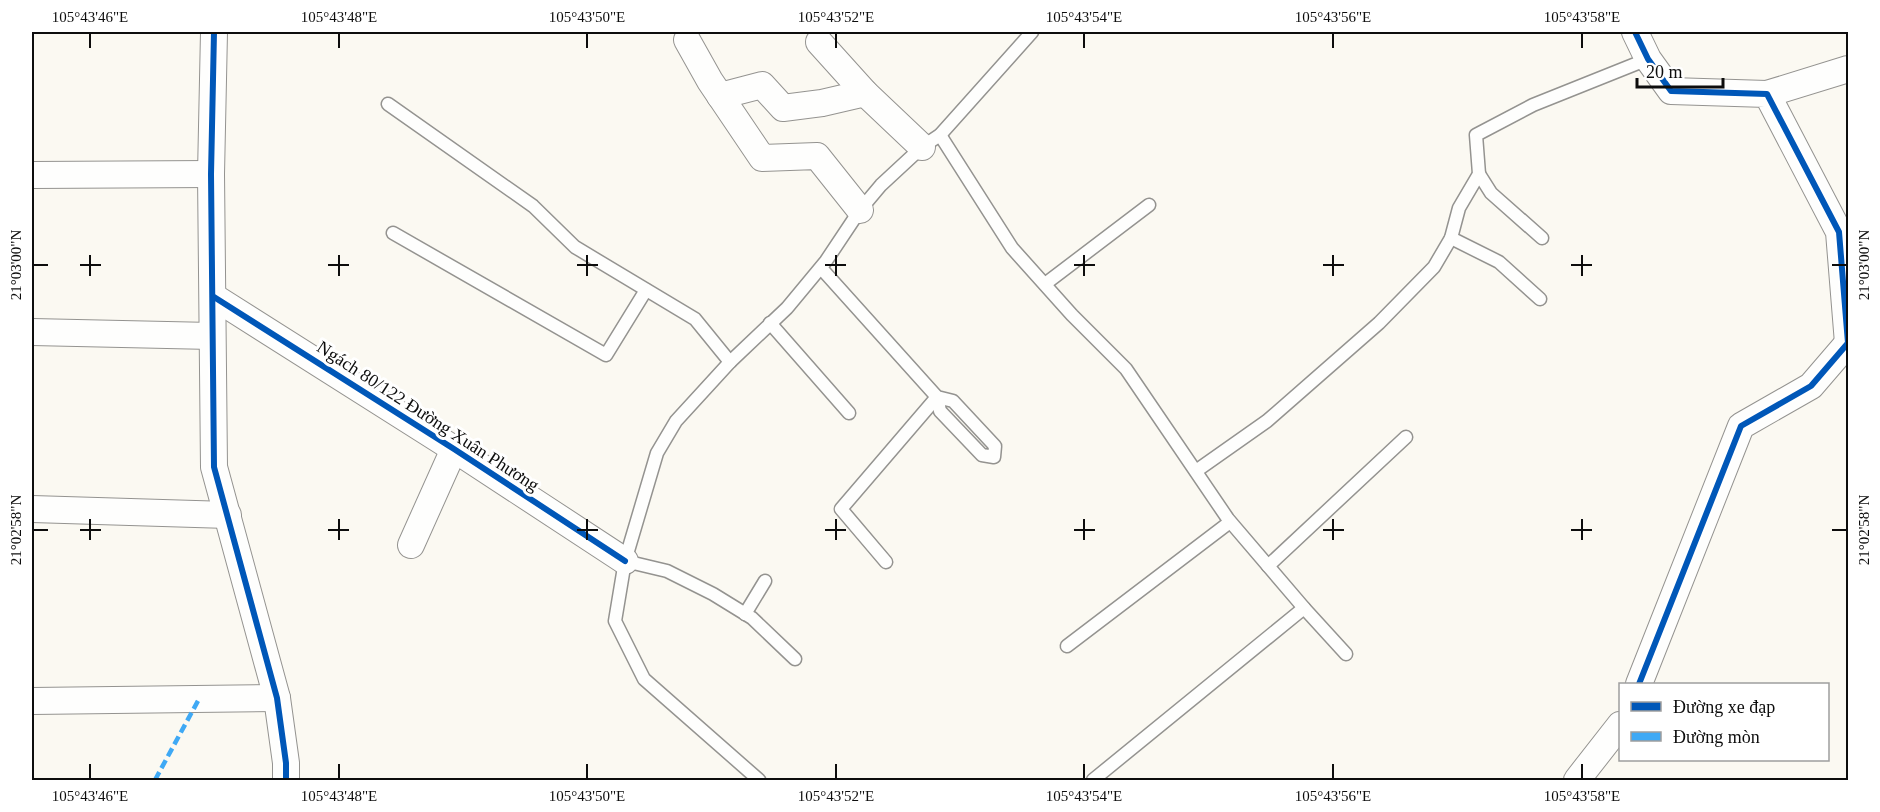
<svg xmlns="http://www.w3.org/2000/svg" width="1880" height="812" viewBox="0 0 1880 812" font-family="Georgia,serif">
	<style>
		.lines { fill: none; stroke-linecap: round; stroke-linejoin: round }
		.service-casing { stroke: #949390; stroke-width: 15 }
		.minor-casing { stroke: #949390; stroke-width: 28 }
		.service { stroke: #fefefd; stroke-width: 12 }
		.minor { stroke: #fefefd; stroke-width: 26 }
		.quiet { stroke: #3fa9f5; stroke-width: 4.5; stroke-dasharray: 9 4.5; stroke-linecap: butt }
		.cycleway-casing { stroke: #fff; stroke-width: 10 }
		.cycleway { stroke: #0057b8; stroke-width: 6 }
		.ticks { fill: none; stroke: #0d0d0d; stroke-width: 2 }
		.labels { text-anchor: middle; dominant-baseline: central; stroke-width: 6; stroke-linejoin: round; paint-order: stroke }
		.street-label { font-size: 18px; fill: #0d0d0d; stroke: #fff }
		.neatline { fill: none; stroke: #0d0d0d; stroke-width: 2 }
		.ticks-label { font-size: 15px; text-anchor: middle; fill: #0d0d0d }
	</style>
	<rect width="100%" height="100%" fill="#fbf9f2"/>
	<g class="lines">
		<g class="service-casing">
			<g id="service">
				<polyline points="388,104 533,206 575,247 695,319 730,362"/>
				<polyline points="940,135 1012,248 1072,315 1126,369 1228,519 1304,608 1346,654"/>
				<polyline points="1479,174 1491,193 1542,238"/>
				<polyline points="393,233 606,355 646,290"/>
				<polyline points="1451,238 1499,262 1540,299"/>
				<polyline points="821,268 937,397 953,401 995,446 994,457 982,455 940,411 937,397"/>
				<polyline points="1045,284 1149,205"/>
				<polyline points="770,323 849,413"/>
				<polyline points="1196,471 1267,421 1379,323 1434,267 1451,238 1459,208 1479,174 1476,135 1533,105 1648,59"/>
				<polyline points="625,561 667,571 713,594 752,618 795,659"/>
				<polyline points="886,562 841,509 937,397"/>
				<polyline points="1268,566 1406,437"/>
				<polyline points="745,614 765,581"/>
				<polyline points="1067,646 1230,522"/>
				<polyline points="759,780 644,679 615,621 625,561 657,453 676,421 730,362 787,308 826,261 860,210 881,185 922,147 940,135 1032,32"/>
				<polyline points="1093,780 1304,608"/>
			</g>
		</g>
		<g class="minor-casing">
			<g id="minor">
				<polyline points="214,32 211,174 214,467 277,698 286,763 286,780"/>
				<polyline points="1635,32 1648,59 1671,91 1767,94 1839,232 1848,343"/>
				<polyline points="687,40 710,81 762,158 817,156 860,210"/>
				<polyline points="819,42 865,93 922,147"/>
				<polyline points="1767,94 1848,69"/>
				<polyline points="720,96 762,85 783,108 822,103 865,93"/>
				<polyline points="32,175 211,174"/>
				<polyline points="214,297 454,449 625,561"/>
				<polyline points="32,332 212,336"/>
				<polyline points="32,509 228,515"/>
				<polyline points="411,545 454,449"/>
				<polyline points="1639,684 1741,426 1811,386 1848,343"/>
				<polyline points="32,701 277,698"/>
				<polyline points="1577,780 1620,725"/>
			</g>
		</g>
		<use href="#service" class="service"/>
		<use href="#minor" class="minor"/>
		<polyline class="quiet" points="155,780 199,699"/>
		<g class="cycleway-casing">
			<g id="cycleway">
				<polyline points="214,32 211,174 214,467 277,698 286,763 286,780"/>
				<polyline points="1635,32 1648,59 1671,91 1767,94 1839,232 1848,343"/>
				<polyline points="214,297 454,449 625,561"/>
				<polyline points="1639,684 1741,426 1811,386 1848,343"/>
			</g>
		</g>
		<use href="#cycleway" class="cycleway"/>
	</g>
	<path class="ticks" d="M90,33V48M339,33V48M587,33V48M836,33V48M1084,33V48M1333,33V48M1582,33V48M90,255V276M339,255V276M587,255V276M836,255V276M1084,255V276M1333,255V276M1582,255V276M33,265H48M80,265H101M328,265H349M577,265H598M825,265H846M1074,265H1095M1323,265H1344M1571,265H1592M1832,265H1847M90,519V540M339,519V540M587,519V540M836,519V540M1084,519V540M1333,519V540M1582,519V540M33,530H48M80,530H101M328,530H349M577,530H598M825,530H846M1074,530H1095M1323,530H1344M1571,530H1592M1832,530H1847M90,764V779M339,764V779M587,764V779M836,764V779M1084,764V779M1333,764V779M1582,764V779"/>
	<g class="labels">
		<g class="street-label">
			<text transform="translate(428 416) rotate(33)">Ngách 80/122 Đường Xuân Phương</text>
		</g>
	</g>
	<rect width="1880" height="812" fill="none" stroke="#ffffff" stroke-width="66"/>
	<rect x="1619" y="683" width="210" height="78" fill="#ffffff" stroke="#9e9e9e" stroke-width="1.5"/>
	<rect x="1631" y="702" width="30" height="9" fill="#0057b8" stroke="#9e9e9e" stroke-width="1.5"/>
	<text x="1673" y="713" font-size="18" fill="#0d0d0d">Đường xe đạp</text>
	<rect x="1631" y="732" width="30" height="9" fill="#3fa9f5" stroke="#9e9e9e" stroke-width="1.5"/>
	<text x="1673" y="743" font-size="18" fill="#0d0d0d">Đường mòn</text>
	<path d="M1637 78v9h86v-9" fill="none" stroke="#0d0d0d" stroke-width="3"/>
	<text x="1646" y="78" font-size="18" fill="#0d0d0d" stroke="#ffffff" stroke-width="4.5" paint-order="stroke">20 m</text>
	<rect x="33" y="33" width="1814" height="746" class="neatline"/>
	<g class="ticks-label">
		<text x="90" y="22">105°43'46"E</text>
		<text x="339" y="22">105°43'48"E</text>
		<text x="587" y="22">105°43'50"E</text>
		<text x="836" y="22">105°43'52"E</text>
		<text x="1084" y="22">105°43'54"E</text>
		<text x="1333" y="22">105°43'56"E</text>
		<text x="1582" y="22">105°43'58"E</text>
		<text transform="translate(16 265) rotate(-90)" y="5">21°03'00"N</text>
		<text transform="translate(1864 265) rotate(-90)" y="5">21°03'00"N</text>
		<text transform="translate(16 530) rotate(-90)" y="5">21°02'58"N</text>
		<text transform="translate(1864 530) rotate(-90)" y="5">21°02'58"N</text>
		<text x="90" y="801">105°43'46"E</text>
		<text x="339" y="801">105°43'48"E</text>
		<text x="587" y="801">105°43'50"E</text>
		<text x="836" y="801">105°43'52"E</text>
		<text x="1084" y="801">105°43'54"E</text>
		<text x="1333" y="801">105°43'56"E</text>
		<text x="1582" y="801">105°43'58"E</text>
	</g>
</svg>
